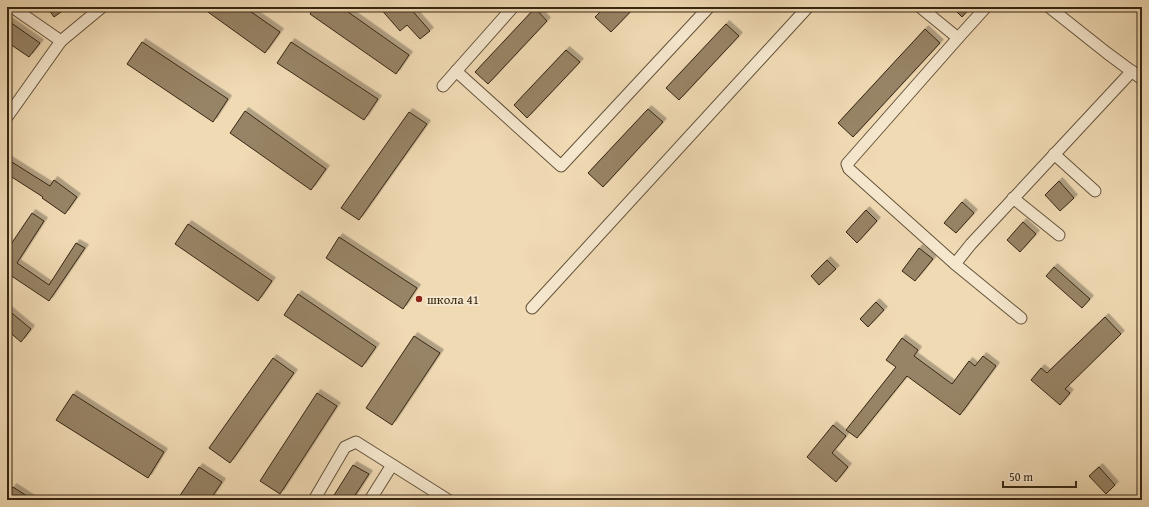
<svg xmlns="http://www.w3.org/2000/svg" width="1149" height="507" viewBox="0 0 1149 507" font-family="'Gentium Book Plus',serif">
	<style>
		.building { fill: #978466; stroke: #362612; filter: url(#shadow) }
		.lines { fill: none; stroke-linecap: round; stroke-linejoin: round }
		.minor-casing { stroke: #64533a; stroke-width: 13 }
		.minor { stroke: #f5e7ce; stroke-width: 11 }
		.poi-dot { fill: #8f2418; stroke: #f5e7ce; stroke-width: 1.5 }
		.labels { text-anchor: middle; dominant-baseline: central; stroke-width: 4; stroke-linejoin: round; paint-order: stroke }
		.poi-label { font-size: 13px; fill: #362612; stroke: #f5e7ce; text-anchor: start }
	</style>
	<defs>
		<filter id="shadow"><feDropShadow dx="3.5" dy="-3.5" stdDeviation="0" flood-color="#0004"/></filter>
	</defs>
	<rect width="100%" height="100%" fill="#f0dab4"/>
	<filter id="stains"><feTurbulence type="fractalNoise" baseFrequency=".005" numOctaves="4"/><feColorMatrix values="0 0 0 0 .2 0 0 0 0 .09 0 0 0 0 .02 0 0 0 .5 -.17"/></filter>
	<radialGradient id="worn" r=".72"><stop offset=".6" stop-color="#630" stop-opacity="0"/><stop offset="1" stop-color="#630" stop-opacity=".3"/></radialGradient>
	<g class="building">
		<polygon points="47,7 68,7 54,17"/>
		<polygon points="201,7 244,7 280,32 265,53"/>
		<polygon points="314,7 341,7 409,55 396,74 310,14"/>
		<polygon points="379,7 409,7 430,31 420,39 407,25 400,31"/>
		<polygon points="605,7 635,7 611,32 595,17"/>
		<polygon points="952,7 971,7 962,17"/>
		<polygon points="535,8 547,21 488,84 475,72"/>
		<polygon points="7,20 40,43 29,57 7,42"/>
		<polygon points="726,24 739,36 679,100 666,88"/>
		<polygon points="925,29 940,43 853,137 838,123"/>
		<polygon points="142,42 228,99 213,122 127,64"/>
		<polygon points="291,42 378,99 364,120 277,63"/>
		<polygon points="566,50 580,62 527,118 514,105"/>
		<polygon points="648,109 663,122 603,187 588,173"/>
		<polygon points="245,111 326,169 311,190 230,133"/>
		<polygon points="409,112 427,124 359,220 341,208"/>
		<polygon points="7,159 50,186 54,180 77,197 65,214 42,198 43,197 7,174"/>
		<polygon points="1059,181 1074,198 1060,211 1045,195"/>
		<polygon points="962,202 974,213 956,233 944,223"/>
		<polygon points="866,210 877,221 857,243 846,232"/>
		<polygon points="32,213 44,221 17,263 49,285 76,243 85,248 49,301 7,273 7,250"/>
		<polygon points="1023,222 1036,234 1020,252 1007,240"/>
		<polygon points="188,224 272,281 258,301 175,244"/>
		<polygon points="339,237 417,288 403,309 326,258"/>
		<polygon points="919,248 933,259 915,281 902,271"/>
		<polygon points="827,260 836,269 819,285 811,276"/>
		<polygon points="1054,267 1090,299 1082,308 1046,276"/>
		<polygon points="298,294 376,347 362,367 284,315"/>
		<polygon points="876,302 884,310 868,327 860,319"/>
		<polygon points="7,309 31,329 21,342 7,330"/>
		<polygon points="1105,317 1121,334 1065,389 1070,393 1060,405 1031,380 1041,368 1047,373"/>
		<polygon points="414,336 440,353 392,425 366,408"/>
		<polygon points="902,338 918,350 914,356 952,384 969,361 975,366 983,356 996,366 960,415 907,376 857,438 846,430 896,367 886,360"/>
		<polygon points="273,358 294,373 230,463 209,448"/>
		<polygon points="317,393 337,406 280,494 260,481"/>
		<polygon points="73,394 164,452 148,478 56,420"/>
		<polygon points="833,425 846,436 832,453 848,467 836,482 807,457"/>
		<polygon points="353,465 369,474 352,500 331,500"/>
		<polygon points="199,467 222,482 210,500 177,500"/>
		<polygon points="1099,467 1115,485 1106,494 1089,476"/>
		<polygon points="13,487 33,500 7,500 7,496"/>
	</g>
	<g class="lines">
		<g class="minor-casing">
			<g id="minor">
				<polyline points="12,7 61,41 102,7"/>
				<polyline points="920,7 958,38 986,7"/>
				<polyline points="1049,7 1107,53 1142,79"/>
				<polyline points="456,71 561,166 709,7"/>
				<polyline points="443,86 513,7"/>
				<polyline points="7,117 61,41"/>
				<polyline points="1054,154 1095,191"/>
				<polyline points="1013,198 1059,235"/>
				<polyline points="955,264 849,169 847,164 958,38"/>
				<polyline points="532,308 808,7"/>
				<polyline points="1021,318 955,264 971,244 1132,71"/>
				<polyline points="314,500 345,447 356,442 448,500"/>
				<polyline points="370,500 392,465"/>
			</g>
		</g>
		<use href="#minor" class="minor"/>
	</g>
	<circle class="poi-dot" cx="419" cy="299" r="4"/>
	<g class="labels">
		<g class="poi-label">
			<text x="427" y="299">школа 41</text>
		</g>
	</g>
	<rect width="1149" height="507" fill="none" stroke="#f0dab4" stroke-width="24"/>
	<rect x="8" y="8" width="1133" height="491" fill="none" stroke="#362612" stroke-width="2"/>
	<rect x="12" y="12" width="1125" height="483" fill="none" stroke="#362612"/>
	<path d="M1003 481v6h73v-6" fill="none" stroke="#362612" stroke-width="2"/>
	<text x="1009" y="481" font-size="12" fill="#362612" stroke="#f5e7ce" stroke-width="3" paint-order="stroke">50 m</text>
	<rect width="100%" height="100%" filter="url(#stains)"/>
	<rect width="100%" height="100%" fill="url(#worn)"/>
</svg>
